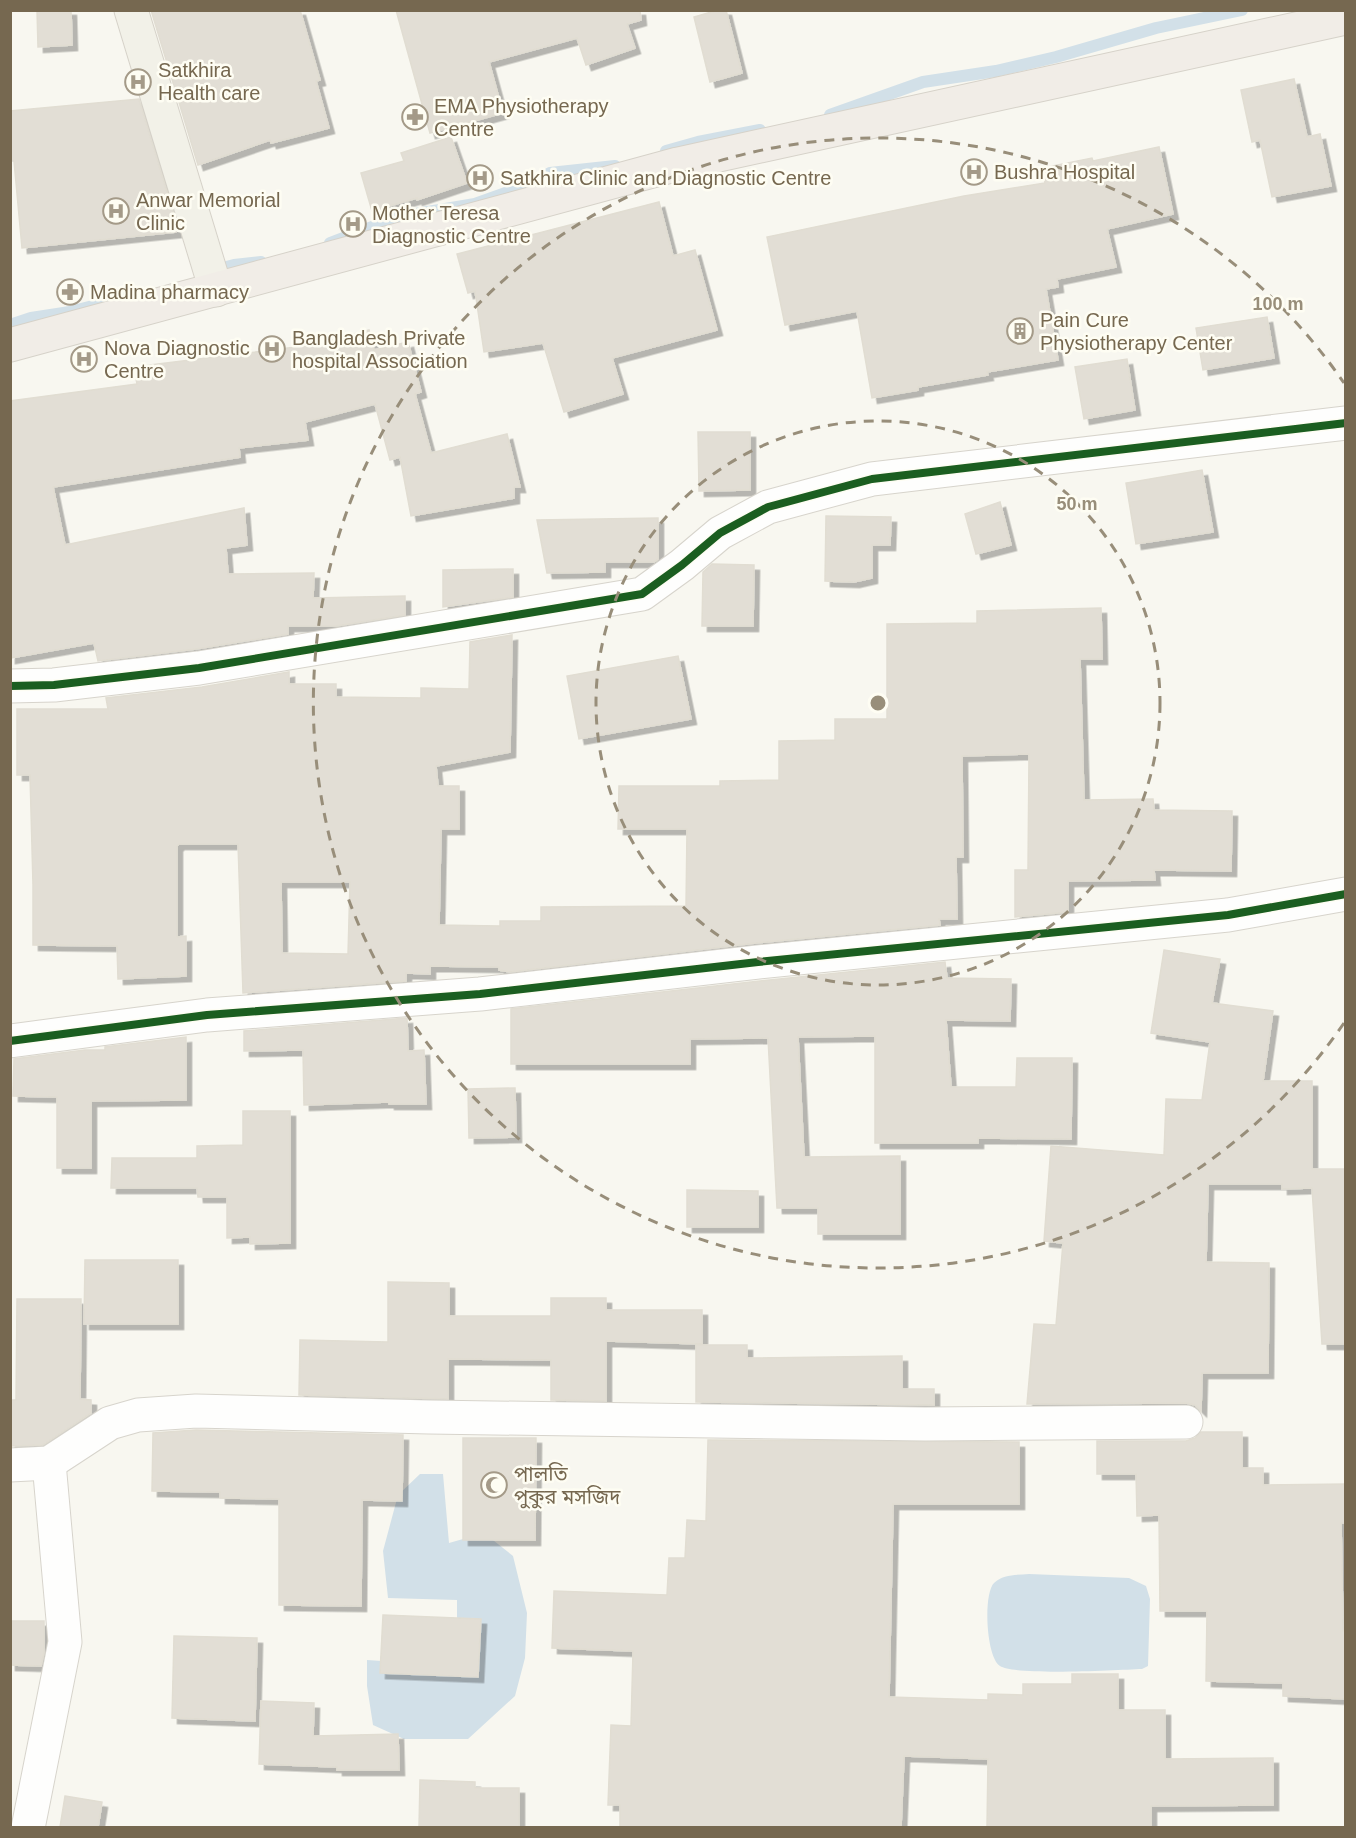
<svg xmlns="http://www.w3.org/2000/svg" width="1356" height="1838" viewBox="0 0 1356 1838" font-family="Helvetica,'Noto Sans Bengali',sans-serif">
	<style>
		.water { fill: #d2e0e8 }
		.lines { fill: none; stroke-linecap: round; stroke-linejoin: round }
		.stream { stroke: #d2e0e8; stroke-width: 12 }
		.building { fill: #e2ded5; stroke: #e1ddd2; stroke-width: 1.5; fill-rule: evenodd; filter: url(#shadow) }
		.minor-casing { stroke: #d7d4cc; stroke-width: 35 }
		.major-casing { stroke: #d6d2c9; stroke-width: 35 }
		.highway-casing { stroke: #d6d2c9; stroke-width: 35 }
		.minor { stroke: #fefefd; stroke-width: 33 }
		.major { stroke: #f2f1e8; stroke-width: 33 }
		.highway { stroke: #f1ede7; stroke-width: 33 }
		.cycleway-casing { stroke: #fefdf3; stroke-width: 11 }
		.cycleway { stroke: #1b5e20; stroke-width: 8 }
		.ring { fill: none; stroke: #988e7a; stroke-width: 3; stroke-dasharray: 10 8 }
		.labels { text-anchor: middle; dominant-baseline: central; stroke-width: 5; stroke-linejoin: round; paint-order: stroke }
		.poi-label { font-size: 20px; fill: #766850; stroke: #fefdf3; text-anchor: start }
		.centre { fill: #988e7a; stroke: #fefdf3; stroke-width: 3 }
		.ring-label { font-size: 18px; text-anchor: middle; font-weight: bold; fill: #988e7a; stroke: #fefdf3; stroke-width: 5; stroke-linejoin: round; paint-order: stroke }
	</style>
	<defs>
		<filter id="shadow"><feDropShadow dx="5.5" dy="5.5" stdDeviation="0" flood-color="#0004"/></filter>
	</defs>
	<rect width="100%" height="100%" fill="#f8f7f0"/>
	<g class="water">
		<polygon points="420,1474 443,1474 449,1543 484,1533 513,1556 527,1613 525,1658 515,1696 468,1739 404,1739 373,1725 367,1686 367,1660 457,1666 457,1600 388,1598 383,1551 398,1495"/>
		<path d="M1029,1574L1129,1578L1146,1586L1150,1599L1148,1666L1142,1669C1118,1670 1015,1676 1000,1666C986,1657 983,1594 994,1583C1003,1574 1017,1575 1029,1574Z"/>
	</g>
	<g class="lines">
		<g class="stream">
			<polyline points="830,115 923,82 996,71 1056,57 1156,28 1242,10"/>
			<polyline points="666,151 698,142 760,130"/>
			<polyline points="330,243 398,217 475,204 528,185 550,173 615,166"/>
			<polyline points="211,271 234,265 261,262"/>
			<polyline points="10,325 31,318 70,312 123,298"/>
		</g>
	</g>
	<g class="building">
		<polygon points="37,10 71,10 72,45 38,47"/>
		<polygon points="151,10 300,10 320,80 316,81 329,128 271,143 270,140 198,165"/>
		<polygon points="396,10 640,10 641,20 627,24 635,48 586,65 577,38 489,62 503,113 430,133"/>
		<polygon points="718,10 726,10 742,73 710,82 694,17"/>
		<polygon points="1294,79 1307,137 1320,134 1331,186 1272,197 1260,140 1252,142 1241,90"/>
		<polygon points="139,99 175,218 176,232 22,248 14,161 10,161 10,111"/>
		<polygon points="451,137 467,183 417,200 417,198 372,211 361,173 404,161 401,153"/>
		<polygon points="1159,147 1173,214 1107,229 1116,267 1057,279 1058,287 1046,289 1058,360 987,372 988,375 918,387 918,390 872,398 857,311 785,325 767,237 964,196 1045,183 1042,168 1092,158 1093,161"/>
		<polygon points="659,202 673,256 695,250 717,330 612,358 623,394 564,412 543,343 484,352 475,291 468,293 457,254"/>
		<polygon points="1267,317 1274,358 1203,370 1196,328"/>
		<polygon points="369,330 374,350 408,342 421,392 415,394 431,453 507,434 520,487 514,487 514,498 411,516 400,457 390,460 375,404 305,422 308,440 239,448 240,457 53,487 65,545 244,508 247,545 226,548 228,574 314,573 313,598 405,596 405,615 336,626 288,626 288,634 196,649 98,661 94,643 10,658 10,401 137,384 134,367 312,345"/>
		<polygon points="1127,359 1135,410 1084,419 1075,367"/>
		<polygon points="698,432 750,432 750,490 699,491"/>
		<polygon points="1202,470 1213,532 1136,544 1126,483"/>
		<polygon points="1000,502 1011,545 976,554 965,514"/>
		<polygon points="826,516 891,517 890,545 872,545 872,578 854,582 825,581"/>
		<polygon points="658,518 658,559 654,562 605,562 605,572 547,573 537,520"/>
		<polygon points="712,564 754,565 753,626 702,626 703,572"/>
		<polygon points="513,569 513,597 443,607 443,570"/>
		<path d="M1101,608L1102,659H1080L1084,800L1153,799L1154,810L1232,811L1231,871L1154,870L1155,880L1068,881V912L1015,917V870H1028L1029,754L962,756L963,857H956L957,919H939L940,925L756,943L510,972L499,970V967L430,966V974L406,973V981L243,993L238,844H179L177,846V937L186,936V976L118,979L117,946L33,945V885L30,775H17V709H108L106,698L202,687L289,672V684H336V697L421,698V688L469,689L470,642L512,635L510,752L436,766L438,786H459V829H441L439,925L500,926V921H541V907L686,906L687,829H618L619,786H720V781L779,780V741L835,740V719H887V624L977,623V611ZM281,882H350L348,954L282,953Z"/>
		<polygon points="678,656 691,719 579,739 567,676"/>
		<polygon points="1164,950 1220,959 1212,1003 1273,1011 1263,1081 1312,1081 1312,1169 1346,1169 1346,1344 1322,1344 1312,1188 1282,1189 1282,1184 1208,1184 1206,1262 1269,1263 1268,1373 1202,1373 1201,1411 1195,1405 1186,1403 1027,1404 1034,1324 1056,1325 1063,1243 1044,1241 1051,1146 1164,1155 1166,1099 1202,1100 1210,1042 1151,1033"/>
		<polygon points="945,962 947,978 1011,979 1010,1021 946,1020 951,1087 1016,1087 1017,1058 1072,1058 1071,1139 978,1138 978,1143 875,1143 875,1036 798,1037 804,1157 900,1156 900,1234 818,1234 818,1208 777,1208 768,1038 690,1039 690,1064 511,1064 511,1009 760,981"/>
		<polygon points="407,1018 408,1051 424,1050 426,1104 389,1104 389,1102 304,1105 303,1050 244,1051 244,1031"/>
		<polygon points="186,1037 186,1100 91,1101 91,1168 57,1168 57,1097 13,1096 14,1059 85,1050 105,1050 105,1047"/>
		<polygon points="515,1088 516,1137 469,1138 468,1089"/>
		<polygon points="243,1111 290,1111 290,1243 250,1244 250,1237 227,1238 227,1197 198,1197 197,1188 111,1188 112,1158 197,1158 197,1146 243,1145"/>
		<polygon points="687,1190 758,1191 758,1227 687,1227"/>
		<polygon points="85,1260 178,1260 178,1324 84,1324"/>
		<polygon points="388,1282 449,1283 449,1316 551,1316 551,1298 606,1298 606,1310 702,1310 702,1344 606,1341 606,1401 551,1400 551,1360 448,1359 448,1399 299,1395 300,1340 388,1342"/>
		<polygon points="17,1299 81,1299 80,1399 91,1400 91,1413 43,1445 10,1446 10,1400 16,1400"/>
		<polygon points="696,1345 747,1345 747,1358 902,1356 902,1389 934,1389 934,1405 696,1402"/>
		<polygon points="196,1430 403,1435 402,1501 362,1500 361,1606 279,1605 279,1499 220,1498 220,1492 152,1491 153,1433"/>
		<polygon points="1201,1432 1242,1432 1242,1468 1263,1468 1263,1485 1346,1484 1346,1523 1341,1523 1343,1631 1346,1631 1346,1699 1283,1696 1283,1683 1206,1681 1207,1611 1160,1611 1159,1515 1137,1516 1136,1474 1097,1474 1097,1441 1186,1441 1195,1438"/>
		<polygon points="463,1438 536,1438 535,1540 463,1540"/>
		<polygon points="708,1440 1019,1442 1019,1504 893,1504 889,1697 988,1700 988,1694 1023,1695 1023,1684 1072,1684 1072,1674 1118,1674 1118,1710 1165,1710 1165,1759 1273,1758 1273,1805 1151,1806 1151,1827 987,1827 988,1759 904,1756 901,1827 620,1827 620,1805 608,1805 611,1725 631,1726 633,1651 552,1648 554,1591 667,1595 669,1558 685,1558 687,1520 706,1521"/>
		<polygon points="383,1615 481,1619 478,1677 380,1673"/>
		<polygon points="10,1621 44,1621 44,1653 41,1666 10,1665"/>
		<polygon points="174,1636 257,1638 255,1721 172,1718"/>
		<polygon points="261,1701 314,1703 313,1736 398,1734 399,1770 337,1770 337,1767 259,1764"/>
		<polygon points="420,1780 475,1782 475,1788 519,1788 519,1827 419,1827"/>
		<polygon points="65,1796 102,1802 98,1827 60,1827"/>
	</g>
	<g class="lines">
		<g class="minor-casing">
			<g id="minor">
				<polyline points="10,686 54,685 199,668 642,594 682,565 720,533 768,507 872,479 1346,423"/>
				<polyline points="10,1041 207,1015 480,994 758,962 1228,915 1346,894"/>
				<polyline points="10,1465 49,1463 110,1423 138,1415 196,1411 429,1417 925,1424 1186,1422"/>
				<polyline points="28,1828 65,1642 49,1463"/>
			</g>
		</g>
		<g class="major-casing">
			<polyline id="major" points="131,10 216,290"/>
		</g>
		<g class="highway-casing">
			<polyline id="highway" points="10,345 678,164 1346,18"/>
		</g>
		<use href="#minor" class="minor"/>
		<use href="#major" class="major"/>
		<use href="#highway" class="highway"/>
		<g class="cycleway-casing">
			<g id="cycleway">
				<polyline points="10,686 54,685 199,668 642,594 682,565 720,533 768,507 872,479 1346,423"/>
				<polyline points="10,1041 207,1015 480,994 758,962 1228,915 1346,894"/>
			</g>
		</g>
		<use href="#cycleway" class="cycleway"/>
	</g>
	<g class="ring">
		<circle cx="878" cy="703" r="282"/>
		<path d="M1344 1023A565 565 0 1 1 1344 383"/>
	</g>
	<defs>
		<g id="hospital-ring" transform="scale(1.35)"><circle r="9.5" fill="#fefdf3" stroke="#a49a88" stroke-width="1.5"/><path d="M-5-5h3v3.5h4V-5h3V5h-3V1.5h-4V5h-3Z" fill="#a49a88"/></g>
		<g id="pharmacy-ring" transform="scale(1.35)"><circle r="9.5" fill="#fefdf3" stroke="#a49a88" stroke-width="1.5"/><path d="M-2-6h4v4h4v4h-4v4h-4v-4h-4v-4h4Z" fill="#a49a88"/></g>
		<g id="building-ring" transform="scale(1.35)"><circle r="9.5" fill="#fefdf3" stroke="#a49a88" stroke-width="1.5"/><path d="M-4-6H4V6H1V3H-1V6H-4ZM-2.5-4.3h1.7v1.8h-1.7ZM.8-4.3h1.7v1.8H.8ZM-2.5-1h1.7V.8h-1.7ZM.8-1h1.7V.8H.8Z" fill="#a49a88"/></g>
		<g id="mosque-ring" transform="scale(1.35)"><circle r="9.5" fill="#fefdf3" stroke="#a49a88" stroke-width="1.5"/><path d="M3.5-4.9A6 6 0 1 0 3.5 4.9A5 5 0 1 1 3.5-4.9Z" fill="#a49a88"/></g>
	</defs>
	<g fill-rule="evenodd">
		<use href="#hospital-ring" x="138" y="82"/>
		<use href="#pharmacy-ring" x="415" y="117"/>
		<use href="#hospital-ring" x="974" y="172"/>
		<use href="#hospital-ring" x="480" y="178"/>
		<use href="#hospital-ring" x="116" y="211"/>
		<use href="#hospital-ring" x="353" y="224"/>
		<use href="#pharmacy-ring" x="70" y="292"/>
		<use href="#building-ring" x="1020" y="331"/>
		<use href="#hospital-ring" x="272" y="349"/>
		<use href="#hospital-ring" x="84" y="359"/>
		<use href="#mosque-ring" x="494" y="1485"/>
	</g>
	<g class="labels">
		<g class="poi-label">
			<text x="158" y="70">Satkhira<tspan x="158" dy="23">Health care</tspan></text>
			<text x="434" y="106">EMA Physiotherapy<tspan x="434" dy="23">Centre</tspan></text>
			<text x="994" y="172">Bushra Hospital</text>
			<text x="500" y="178">Satkhira Clinic and Diagnostic Centre</text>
			<text x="136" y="200">Anwar Memorial<tspan x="136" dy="23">Clinic</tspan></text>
			<text x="372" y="213">Mother Teresa<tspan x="372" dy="23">Diagnostic Centre</tspan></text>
			<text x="90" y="292">Madina pharmacy</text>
			<text x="1040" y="320">Pain Cure<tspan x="1040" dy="23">Physiotherapy Center</tspan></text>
			<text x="292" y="338">Bangladesh Private<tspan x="292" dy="23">hospital Association</tspan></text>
			<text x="104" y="348">Nova Diagnostic<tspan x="104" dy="23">Centre</tspan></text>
			<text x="514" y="1474">পালতি<tspan x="514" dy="23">পুকুর মসজিদ</tspan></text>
		</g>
	</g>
	<circle cx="878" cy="703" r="9" class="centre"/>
	<g class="ring-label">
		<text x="1278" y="310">100 m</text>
		<text x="1077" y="510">50 m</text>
	</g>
	<rect width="1356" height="1838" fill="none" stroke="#766850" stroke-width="24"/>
</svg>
